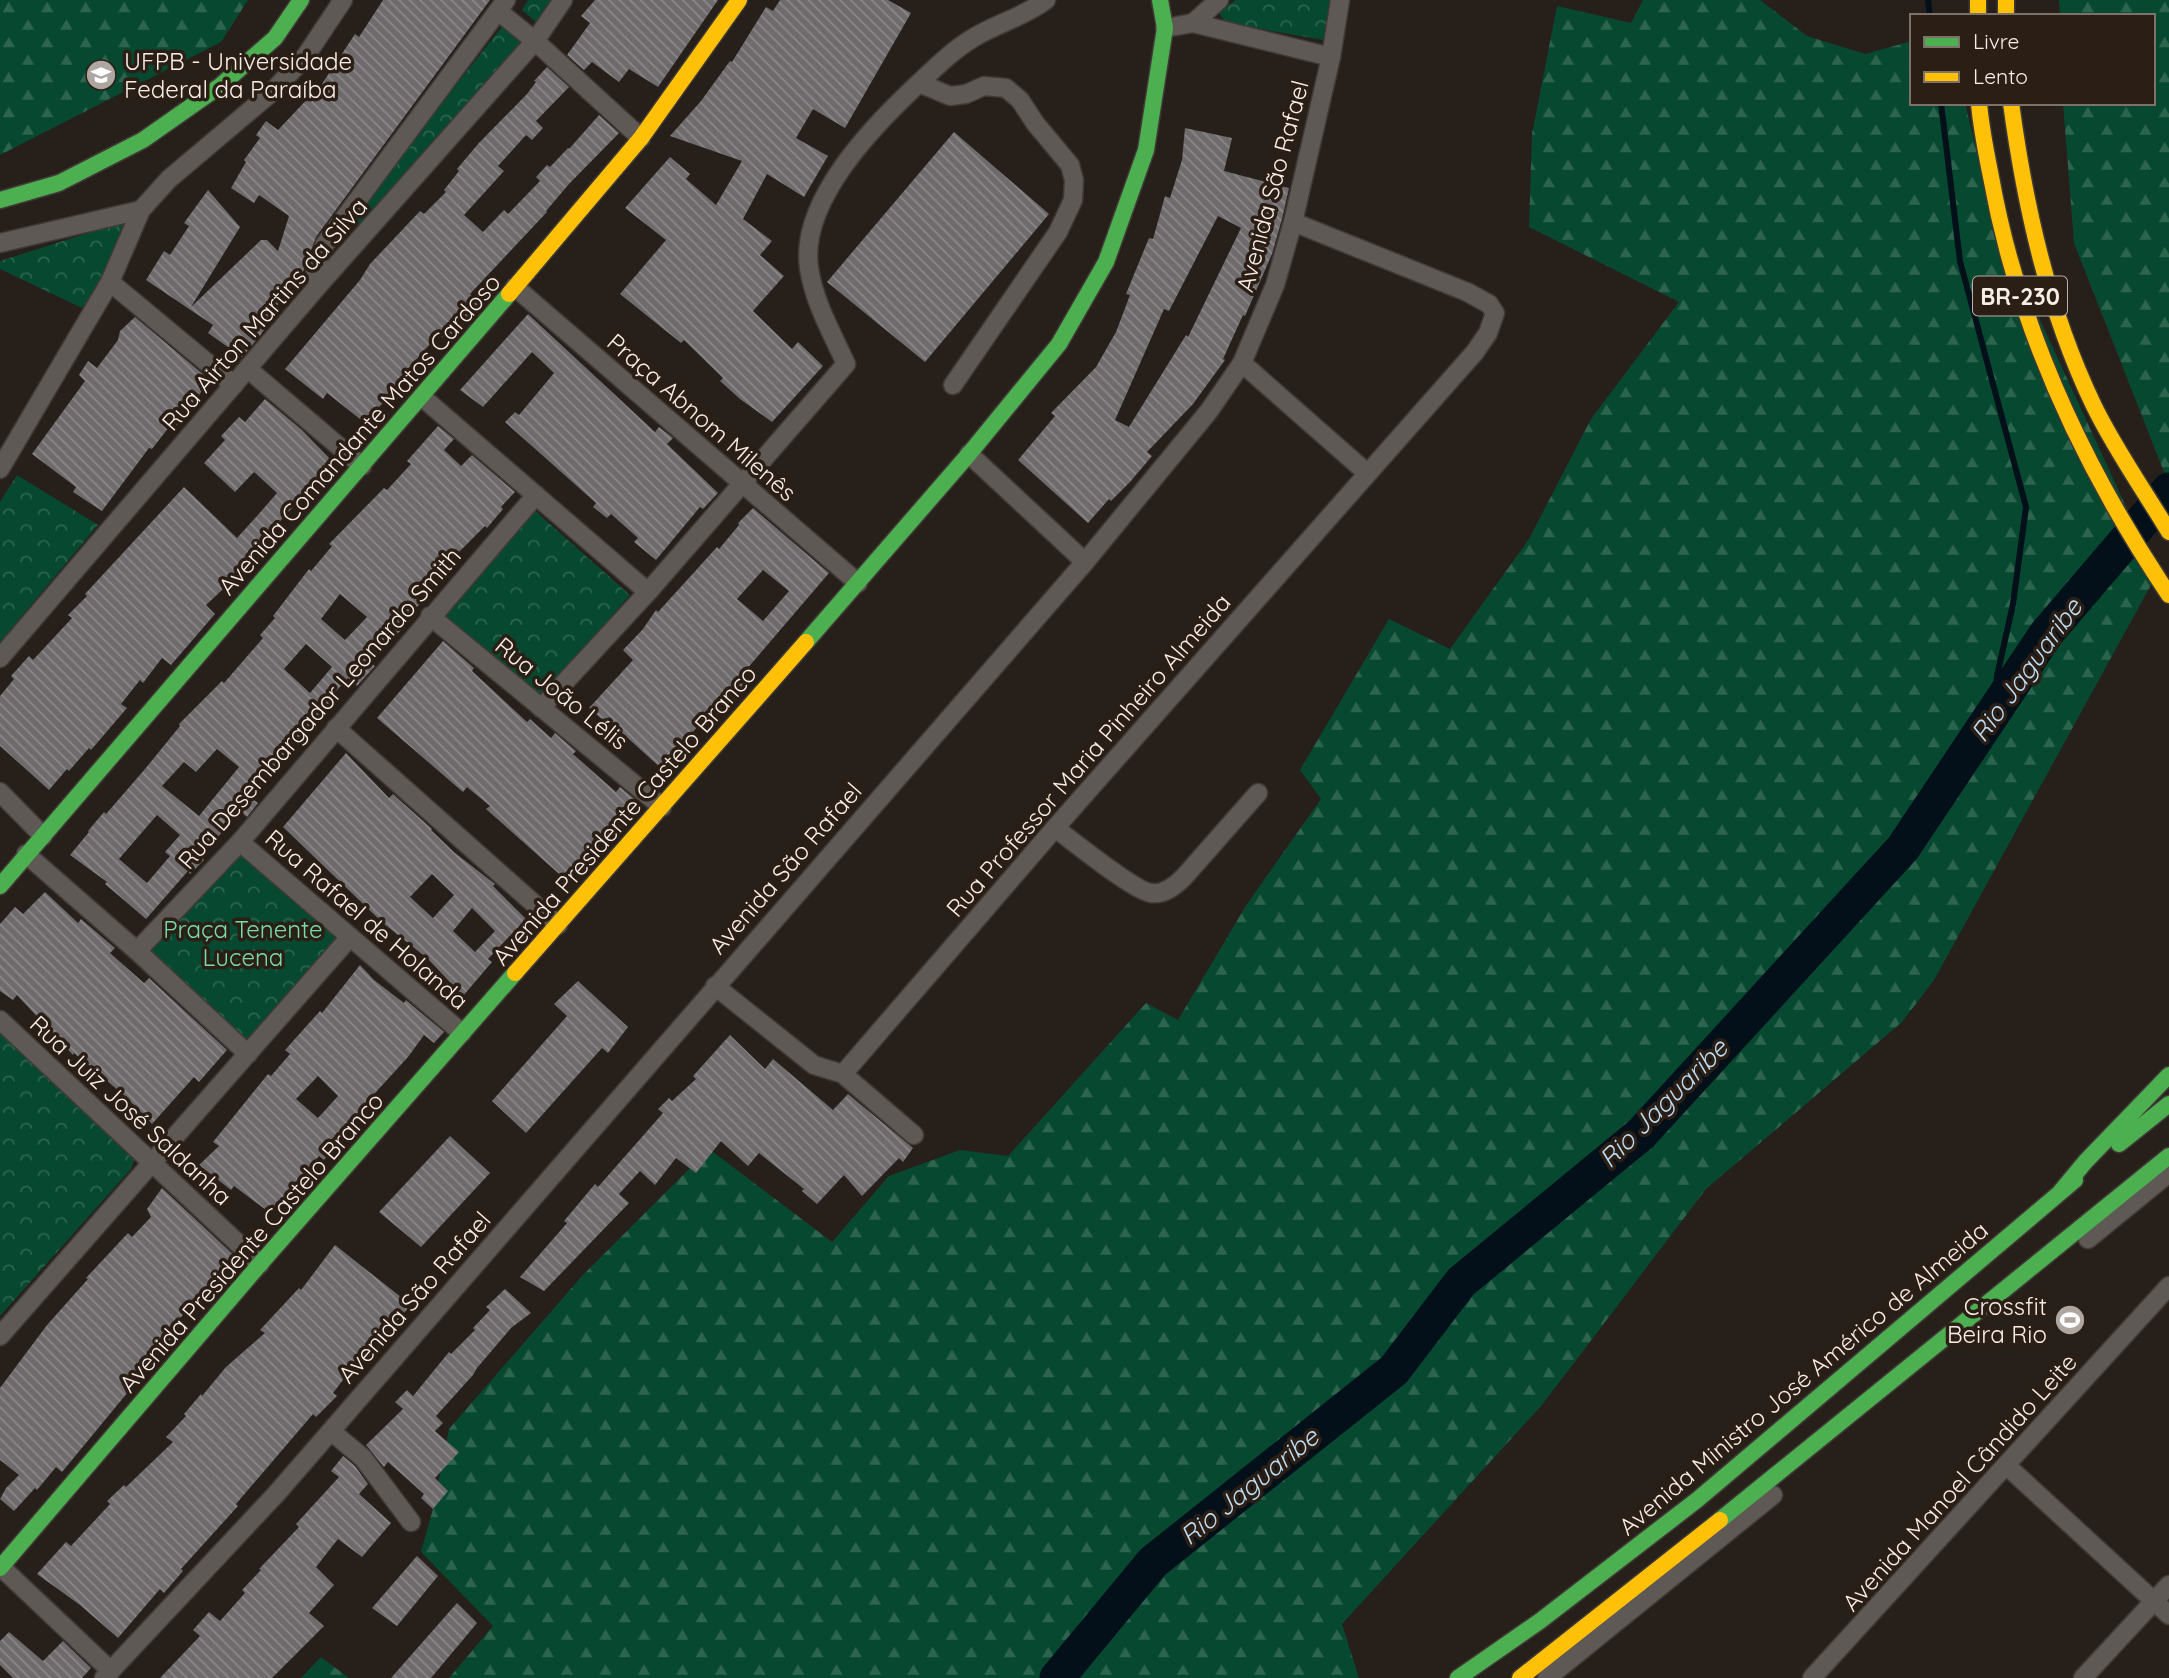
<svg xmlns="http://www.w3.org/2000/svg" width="2169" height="1678" viewBox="0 0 2169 1678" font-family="Quicksand,sans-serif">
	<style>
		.forest { fill: url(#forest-firs) }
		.park { fill: url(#park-crowns) }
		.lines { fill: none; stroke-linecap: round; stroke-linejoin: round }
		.stream { stroke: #030f19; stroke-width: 6 }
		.river { stroke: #030f19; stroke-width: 35 }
		.building { fill: url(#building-back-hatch); fill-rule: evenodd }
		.street-casing { stroke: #403a37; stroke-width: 21 }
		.fast-casing { stroke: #403a37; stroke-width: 19 }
		.slow-casing { stroke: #403a37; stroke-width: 19 }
		.street { stroke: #5e5955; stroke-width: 18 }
		.fast { stroke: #4caf50; stroke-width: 16 }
		.slow { stroke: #ffc107; stroke-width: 16 }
		.labels { text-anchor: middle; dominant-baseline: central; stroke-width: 7; stroke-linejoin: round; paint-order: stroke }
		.shield { fill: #2b1e15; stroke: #bab0a9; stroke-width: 2 }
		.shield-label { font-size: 23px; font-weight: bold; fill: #f8eee8 }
		.poi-label { font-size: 24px; fill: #f8eee8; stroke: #2b1e15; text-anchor: start }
		.street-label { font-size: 24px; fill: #f8eee8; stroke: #2b1e15 }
		.park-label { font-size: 24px; fill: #76dcab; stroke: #2b1e15 }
		.water-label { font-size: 26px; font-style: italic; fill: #bcddf5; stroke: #2b1e15 }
	</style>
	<defs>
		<pattern id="forest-firs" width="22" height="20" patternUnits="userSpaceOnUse" patternTransform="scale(1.75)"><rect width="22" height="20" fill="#074930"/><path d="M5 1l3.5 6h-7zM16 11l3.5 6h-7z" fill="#2c644e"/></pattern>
		<pattern id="park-crowns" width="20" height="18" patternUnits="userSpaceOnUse" patternTransform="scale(1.75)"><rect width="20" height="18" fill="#074930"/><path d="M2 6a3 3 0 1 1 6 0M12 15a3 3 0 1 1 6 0" fill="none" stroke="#2c644e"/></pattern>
		<pattern id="building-back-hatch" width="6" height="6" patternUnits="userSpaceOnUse" patternTransform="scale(1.75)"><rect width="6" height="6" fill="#6f6b6d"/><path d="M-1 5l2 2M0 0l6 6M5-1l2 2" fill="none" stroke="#8b8889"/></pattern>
	</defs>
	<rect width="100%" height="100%" fill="#261f1a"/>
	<g class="forest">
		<polygon points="0,0 248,0 221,42 0,155"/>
		<polygon points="1643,0 1760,0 1807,36 1865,54 1912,41 1912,103 1965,103 1991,213 2157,574 1934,980 1902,1022 1706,1189 1542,1405 1342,1624 1359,1678 449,1678 493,1626 421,1552 433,1509 449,1429 582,1276 709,1149 832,1242 889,1176 960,1150 1008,1156 1146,1003 1178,1020 1247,904 1321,799 1300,770 1389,619 1450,649 1529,539 1591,419 1679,302 1529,227 1532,134 1557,6 1631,23"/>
		<polygon points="2059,0 2169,0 2169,479 2164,472 2074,243 2063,103 2153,103 2153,16 2060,16"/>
		<polygon points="321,1657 349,1678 301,1678"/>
	</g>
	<g class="park">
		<polygon points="528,0 553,0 538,24 522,10"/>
		<polygon points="1236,0 1330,0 1323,40 1226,23 1218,12"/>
		<polygon points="505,23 529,43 362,229 353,221 428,120"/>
		<polygon points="132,219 107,272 82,308 0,269 0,261"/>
		<polygon points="17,475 98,525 0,642 0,502"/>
		<polygon points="533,509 630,595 540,698 443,614"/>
		<polygon points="240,842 342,935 247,1040 148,949"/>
		<polygon points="0,1033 106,1133 135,1158 131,1169 0,1316"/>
	</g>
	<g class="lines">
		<g class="stream">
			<polyline points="1928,0 1930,16"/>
			<polyline points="1941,103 1960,261 2026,507 2013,604 1997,676 1995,710"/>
		</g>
		<polyline class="river" points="1057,1678 1153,1562 1394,1370 1461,1282 1641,1134 1903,848 2046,634 2169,490"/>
	</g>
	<g class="building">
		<polygon points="383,0 490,0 316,237 304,270 274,310 277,312 259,337 242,357 208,333 213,325 146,280 164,251 170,255 189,226 184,223 208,190 240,227 191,307 261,240 267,240 278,251 289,216 259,195 254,203 231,188 246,162 244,160 260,138 256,135 266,121 278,130 312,94 314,96 355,34 359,37"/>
		<polygon points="595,0 718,0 658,87 629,69 619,82 592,62 584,70 567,55 590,23 581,16"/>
		<polygon points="780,0 888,0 911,13 845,128 813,109 796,138 828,156 804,197 767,174 743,219 772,241 760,255 784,276 753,311 792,349 798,342 823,366 772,422 740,399 720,381 723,378 684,340 681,343 620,294 666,240 625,208 670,157 690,174 686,179 716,205 742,161 670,136 701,101 730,61 732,62 766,7 773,11"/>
		<polygon points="547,67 569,87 536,121 543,128 532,140 526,135 498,166 504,171 464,215 483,232 504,210 508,214 540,181 536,177 547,165 550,167 568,148 569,149 599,115 619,133 569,184 546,211 547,212 470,294 481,304 464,324 448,342 439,334 404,373 407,376 365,423 327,393 323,399 285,369 360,280 370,264 420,211 424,214 446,192 444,190 459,171 457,169 478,144 527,94 536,82 534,81"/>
		<path d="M1185,128L1232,138L1224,171L1289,188L1282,219L1272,254L1245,316L1243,315L1223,359L1225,360L1193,404L1147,452L1152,456L1130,482L1111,501L1109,499L1088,523L1018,460L1055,416L1051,413L1096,367L1116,332L1130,295L1126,294L1149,238L1153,239L1165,196L1170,198L1182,160ZM1218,216L1241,228L1188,337L1186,335L1129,427L1115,420L1164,309L1169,311Z"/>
		<polygon points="954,132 1049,214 925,362 827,282"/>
		<polygon points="528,314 655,432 659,427 673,438 667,444 718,493 703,509 700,507 656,560 634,542 638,538 611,514 607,518 593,507 596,503 505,422 515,412 519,415 554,373 532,352 483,407 460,390"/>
		<polygon points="135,317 210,380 177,425 173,422 152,449 149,448 102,511 73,492 76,487 32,454 85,381 79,375 88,361 97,368 118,340 120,331"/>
		<polygon points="265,399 302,430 335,464 292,508 272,530 274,532 234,575 236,577 206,605 215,614 171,665 162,658 143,683 140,680 121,704 127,708 91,750 89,748 69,771 67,769 49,790 0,746 0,696 14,679 11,676 29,656 33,660 72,618 68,615 87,596 85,594 184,487 237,538 257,516 277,493 254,472 235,492 204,463 225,440 221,436 239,417 245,422"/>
		<path d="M438,426L454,439L444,450L461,466L472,455L515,492L501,507L503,509L487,528L485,526L441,570L443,571L424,593L427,596L407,618L410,621L370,662L375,666L357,686L348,678L328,700L330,702L290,748L293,751L277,768L275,766L249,796L258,803L247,817L241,812L200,856L204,860L190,874L188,871L146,919L105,884L107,882L70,855L89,832L88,831L104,812L106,814L145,769L180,726L179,724L222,681L224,683L263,638L260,635L275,618L273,616L309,569L311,571L332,546L329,544L384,488L387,490L411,464L407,461ZM340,594L367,617L345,640L321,619ZM306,644L332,667L310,693L284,669ZM217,749L239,767L199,816L162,786L184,762L196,772ZM157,815L180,835L165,852L170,856L147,883L119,859Z"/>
		<path d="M753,508L829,573L740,677L748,685L730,706L724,700L701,722L663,770L619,730L617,732L589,708L633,660L623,650L643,629L656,610L658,612L717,547L719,549L739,525L738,523ZM763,570L789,591L763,621L737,599Z"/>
		<polygon points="443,641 474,668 472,671 527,722 530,719 551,738 555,733 576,751 573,754 616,792 620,787 643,806 622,829 614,822 591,849 593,851 567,881 486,809 490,806 467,787 463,792 377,718"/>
		<path d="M346,753L389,798L393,794L432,829L431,830L455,853L495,884L493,886L526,919L488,959L492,962L463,996L428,959L383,923L283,827ZM432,874L454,895L433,918L410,897ZM472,908L495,931L475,952L453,931Z"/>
		<polygon points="45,892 78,923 81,919 115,948 110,953 144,983 149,978 227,1050 199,1082 194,1077 152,1124 126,1097 74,1053 73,1055 17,995 13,1000 0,991 0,924 15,907 23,914"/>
		<path d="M360,965L374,980L404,1003L406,1000L444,1032L434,1043L424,1035L408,1057L376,1092L324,1160L319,1156L270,1213L234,1186L231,1190L199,1165L219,1146L213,1142L268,1074L271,1076L290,1054L285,1050L320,1011L322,1013ZM318,1076L338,1096L318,1118L296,1099Z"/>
		<polygon points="578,981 628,1027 608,1053 602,1048 526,1133 492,1101 567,1016 554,1004"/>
		<polygon points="730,1035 765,1069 773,1059 833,1110 848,1094 913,1148 903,1162 899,1158 862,1196 844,1175 817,1204 802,1191 804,1189 759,1153 748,1166 721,1141 696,1173 676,1158 655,1185 640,1171 619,1194 629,1203 544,1291 520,1277 567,1223 564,1221 595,1184 598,1187 663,1113 658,1109 669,1098 672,1101 696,1079 693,1076"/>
		<polygon points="450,1136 490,1173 421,1247 379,1212"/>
		<polygon points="162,1188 238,1259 203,1298 199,1294 178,1321 181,1324 166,1346 62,1472 56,1467 37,1490 35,1488 14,1511 0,1499 6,1488 19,1475 0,1460 0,1388 47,1325 88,1279 86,1278 128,1233 132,1237 151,1217 147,1209"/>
		<polygon points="335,1245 411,1305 390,1329 385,1325 333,1393 337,1396 316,1417 313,1414 236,1504 238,1506 181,1569 183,1571 164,1593 160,1589 118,1638 80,1605 37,1574 66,1542 71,1546 110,1504 107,1501 124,1485 126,1487 173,1442 166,1437 186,1416 184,1414 201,1394 202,1396 226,1367 265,1333 260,1330 299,1288 301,1290"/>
		<polygon points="505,1289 531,1313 511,1328 477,1368 473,1375 436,1416 443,1423 435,1431 459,1452 435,1478 448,1491 433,1509 421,1498 424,1494 388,1462 384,1467 366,1445 403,1409 395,1402 407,1390 413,1396 449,1352 451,1354 475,1330 473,1328 490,1310 486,1307"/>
		<polygon points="343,1456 355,1466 368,1484 359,1494 391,1523 362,1557 338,1539 316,1567 334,1585 309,1613 324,1626 272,1678 160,1678 200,1636 193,1630 209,1612 220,1621 245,1593 242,1590 261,1570 259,1569 299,1527 296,1524 339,1477 331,1471"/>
		<polygon points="417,1556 438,1576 397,1626 372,1608"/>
		<polygon points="457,1603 477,1623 431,1678 391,1678"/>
		<polygon points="9,1632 43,1661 63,1641 91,1668 82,1678 13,1678 0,1665 0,1641"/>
	</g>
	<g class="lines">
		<g class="street-casing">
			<g id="street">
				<polyline points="498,11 535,41 641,138"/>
				<polyline points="1193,23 1331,57"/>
				<polyline points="1165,28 1193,23 1219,0"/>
				<path d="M919,83C936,67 953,50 973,38C997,23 1024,17 1046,0"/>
				<polyline points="0,243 141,210"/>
				<polyline points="110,282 234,385"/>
				<polyline points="318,286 315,268 325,244 506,0"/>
				<polyline points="515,287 858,583"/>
				<polyline points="1242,363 1367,473"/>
				<polyline points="248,369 362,466"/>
				<polyline points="422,397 648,592"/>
				<polyline points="969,454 1085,562"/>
				<polyline points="0,469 110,282 141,210 169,179 272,92 305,57 343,0"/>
				<polyline points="430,616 662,807"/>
				<polyline points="0,658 318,286 535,41 563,0"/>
				<path d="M541,708L648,592L846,364C832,333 814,302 809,268C799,201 874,125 919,83L950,96L966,94L984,86L1006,88L1020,100L1035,123L1070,165L1074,180L1073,200L1058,232L953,385"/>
				<polyline points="336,728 558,925"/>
				<polyline points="0,792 43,836"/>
				<path d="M1055,828C1073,841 1134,891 1151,893C1164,895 1175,886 1184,877L1258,793"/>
				<polyline points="240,842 462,1033"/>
				<polyline points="26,854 137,951 248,1054"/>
				<polyline points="137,951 240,842 536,495"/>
				<polyline points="715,986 814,1065 843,1074 914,1135"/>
				<polyline points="0,1020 260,1264"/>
				<polyline points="843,1074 1055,828 1475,352 1488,333 1495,313 1489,304 1467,292 1293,222"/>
				<polyline points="2088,1239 2169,1173"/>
				<polyline points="0,1336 350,937"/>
				<polyline points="331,1431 363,1458 411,1522"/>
				<polyline points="2007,1466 2169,1615"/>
				<polyline points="1,1567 111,1671"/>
				<polyline points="104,1678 277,1493 1085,562 1209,411 1242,363 1275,285 1293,222 1331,57 1340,0"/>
				<polyline points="1547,1678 1773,1495"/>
				<polyline points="1812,1678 2169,1286"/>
				<polyline points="2083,1678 2169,1585"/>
			</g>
		</g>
		<g class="fast-casing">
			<g id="fast">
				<polyline points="0,200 59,183 143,140 220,86 275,38 301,0"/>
				<polyline points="806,642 969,454 1059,344 1106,262 1146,150 1165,28 1160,0"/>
				<polyline points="0,886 509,294"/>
				<polyline points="2119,1144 2169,1104"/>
				<polyline points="2061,1191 2086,1161 2169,1075"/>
				<polyline points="1720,1520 2169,1156"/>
				<polyline points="0,1568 260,1264 515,973"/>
				<polyline points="1458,1678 1540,1621 1697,1500 2075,1180"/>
			</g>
		</g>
		<g class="slow-casing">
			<g id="slow">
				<polyline points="1978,0 1978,16"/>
				<polyline points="2006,0 2006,16"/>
				<path d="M1979,103C1981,128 1986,152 1991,177C2018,328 2084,468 2169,595"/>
				<path d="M2011,103C2025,206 2048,310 2093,404C2114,448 2144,490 2169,532"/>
				<polyline points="509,294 641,138 739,0"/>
				<polyline points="515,973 806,642"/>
				<polyline points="1520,1678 1720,1520"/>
			</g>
		</g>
		<use href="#street" class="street"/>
		<use href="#fast" class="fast"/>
		<use href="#slow" class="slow"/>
	</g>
	<defs>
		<g id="university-disc" transform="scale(1.575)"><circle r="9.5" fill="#aea6a0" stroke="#2b1e15"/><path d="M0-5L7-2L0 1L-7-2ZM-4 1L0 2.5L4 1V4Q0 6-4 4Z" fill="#fff"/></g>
		<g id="stadium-disc" transform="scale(1.575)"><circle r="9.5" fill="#aea6a0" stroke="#2b1e15"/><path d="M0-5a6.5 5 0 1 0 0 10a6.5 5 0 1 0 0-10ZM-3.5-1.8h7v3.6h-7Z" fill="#fff"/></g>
	</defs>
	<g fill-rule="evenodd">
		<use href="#university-disc" x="101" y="75"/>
		<use href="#stadium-disc" x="2070" y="1320"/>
	</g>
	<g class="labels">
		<rect class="shield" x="1973" y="276.5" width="94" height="39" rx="5"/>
		<g class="shield-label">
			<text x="2020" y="296">BR-230</text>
		</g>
		<g class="poi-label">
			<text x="124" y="61">UFPB - Universidade<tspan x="124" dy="28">Federal da Paraíba</tspan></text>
			<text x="2047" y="1306" text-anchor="end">Crossfit<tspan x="2047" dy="28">Beira Rio</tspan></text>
		</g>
		<g class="street-label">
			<text transform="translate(1272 186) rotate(-75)">Avenida São Rafael</text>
			<text transform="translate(264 314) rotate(-49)">Rua Airton Martins da Silva</text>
			<text transform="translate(702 417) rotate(41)">Praça Abnom Milenês</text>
			<text transform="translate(359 434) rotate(-49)">Avenida Comandante Matos Cardoso</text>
			<text transform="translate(562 693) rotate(39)">Rua João Lélis</text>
			<text transform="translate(319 708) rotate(-49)">Rua Desembargador Leonardo Smith</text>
			<text transform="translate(1088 755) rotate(-49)">Rua Professor Maria Pinheiro Almeida</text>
			<text transform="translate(624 815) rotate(-49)">Avenida Presidente Castelo Branco</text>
			<text transform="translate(785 868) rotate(-49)">Avenida São Rafael</text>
			<text transform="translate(367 919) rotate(41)">Rua Rafael de Holanda</text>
			<text transform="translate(131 1110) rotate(43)">Rua Juiz José Saldanha</text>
			<text transform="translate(251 1242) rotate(-49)">Avenida Presidente Castelo Branco</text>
			<text transform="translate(414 1297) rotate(-49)">Avenida São Rafael</text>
			<text transform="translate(1803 1378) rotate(-40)">Avenida Ministro José Américo de Almeida</text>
			<text transform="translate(1959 1482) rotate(-48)">Avenida Manoel Cândido Leite</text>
		</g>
		<g class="park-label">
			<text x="243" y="929">Praça Tenente<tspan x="243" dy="28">Lucena</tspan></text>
		</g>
		<g class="water-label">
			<text transform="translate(2026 670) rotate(-54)">Rio Jaguaribe</text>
			<text transform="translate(1663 1103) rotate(-45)">Rio Jaguaribe</text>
			<text transform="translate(1249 1486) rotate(-39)">Rio Jaguaribe</text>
		</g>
	</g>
	<rect x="1910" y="14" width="245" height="91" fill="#2b1e15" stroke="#7d7169" stroke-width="2"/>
	<rect x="1924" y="37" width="35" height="10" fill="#4caf50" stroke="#7d7169" stroke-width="2"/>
	<text x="1973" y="49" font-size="21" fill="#f8eee8">Livre</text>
	<rect x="1924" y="72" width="35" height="10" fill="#ffc107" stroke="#7d7169" stroke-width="2"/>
	<text x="1973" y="84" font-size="21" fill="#f8eee8">Lento</text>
</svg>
